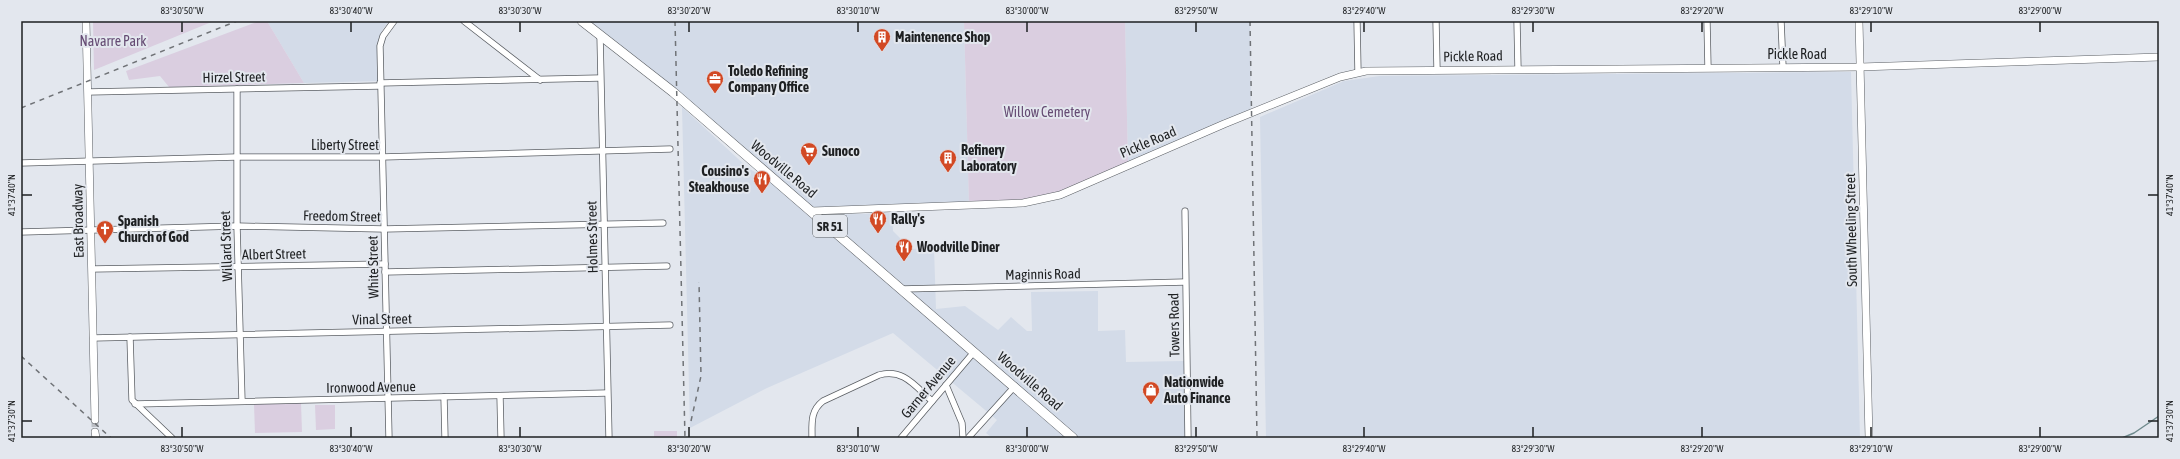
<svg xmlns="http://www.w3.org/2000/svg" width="2180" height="459" viewBox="0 0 2180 459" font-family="'Asap Condensed',sans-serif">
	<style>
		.built { fill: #d3dbe8 }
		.green { fill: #dacee0 }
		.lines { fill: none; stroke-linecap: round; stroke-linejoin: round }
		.stream { stroke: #708b8e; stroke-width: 1.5 }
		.tertiary-tunnel { stroke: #bcbfc5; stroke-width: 7; stroke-dasharray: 7 3.5; stroke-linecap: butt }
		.minor-casing { stroke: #5b5f64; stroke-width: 7 }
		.tertiary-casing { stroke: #5b5f64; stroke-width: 8 }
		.primary-casing { stroke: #5b5f64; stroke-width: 10 }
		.minor { stroke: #fff; stroke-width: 5.5 }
		.tertiary { stroke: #fff; stroke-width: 7 }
		.primary { stroke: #fff; stroke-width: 9 }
		.rail { stroke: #707377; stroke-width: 1.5; stroke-dasharray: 5 5; stroke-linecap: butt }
		.ticks { fill: none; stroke: #1e2022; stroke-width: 1.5 }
		.labels { text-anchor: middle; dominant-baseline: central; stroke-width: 4; stroke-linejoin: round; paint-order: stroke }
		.shield { fill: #e3e7ee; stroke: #595c5f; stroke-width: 1 }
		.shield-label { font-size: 13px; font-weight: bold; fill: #1e2022 }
		.poi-label { font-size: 14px; font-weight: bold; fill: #1e2022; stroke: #e3e7ee; text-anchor: start }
		.park-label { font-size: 14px; fill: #654b73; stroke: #e3e7ee }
		.street-label { font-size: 14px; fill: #1e2022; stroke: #e3e7ee }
		.neatline { fill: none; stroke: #1e2022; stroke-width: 1.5 }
		.ticks-label { font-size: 10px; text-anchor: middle; fill: #1e2022 }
	</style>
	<rect width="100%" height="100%" fill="#e3e7ee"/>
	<g class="built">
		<polygon points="267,21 389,21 383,29 377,44 378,81 304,83"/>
		<polygon points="580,21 964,21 969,205 821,211 827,215 892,213 893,231 911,249 934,248 936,309 965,306 998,330 1011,317 1027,331 1032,331 1031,292 1098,291 1098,331 1125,330 1126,362 1184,361 1185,438 992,438 986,433 997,420 893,333 767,388 690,428 682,107 748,168 791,193"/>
		<polygon points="1125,21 1250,21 1251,113 1128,165"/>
		<polygon points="1851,72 1860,438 1266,438 1260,117 1344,81 1380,76"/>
	</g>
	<g class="green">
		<polygon points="93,21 214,21 94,70"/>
		<polygon points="259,21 267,21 304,83 169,87 160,76 129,80 126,71"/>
		<polygon points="964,21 1125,21 1128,165 1040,200 969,205"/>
		<polygon points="301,403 302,432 255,433 254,404"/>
		<polygon points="315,405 335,405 335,429 316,430"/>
		<rect x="654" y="431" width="23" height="7"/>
	</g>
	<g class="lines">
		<polyline class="stream" points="2122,438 2134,433 2159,416"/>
		<polyline class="tertiary-tunnel" points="95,420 95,432"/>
		<g class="minor-casing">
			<g id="minor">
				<polyline points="464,21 540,80"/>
				<polyline points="1357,21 1358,72"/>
				<polyline points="1436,21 1437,69"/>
				<polyline points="1517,21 1518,69"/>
				<polyline points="1707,21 1708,68"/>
				<polyline points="1781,21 1783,67"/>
				<polyline points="600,35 609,438"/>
				<polyline points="380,83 600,78"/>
				<polyline points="237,89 237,226 242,401"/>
				<polyline points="88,92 380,86"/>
				<polyline points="21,163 236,157 382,157 670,149"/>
				<polyline points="1185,211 1188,438"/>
				<polyline points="21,232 237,226 384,229 663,223"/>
				<polyline points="92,269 385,264"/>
				<polyline points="385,272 667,266"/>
				<polyline points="902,289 1185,282"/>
				<polyline points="130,337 132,400 172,438"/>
				<polyline points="93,338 670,325"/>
				<polyline points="946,385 962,423 963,438"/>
				<polyline points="500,396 501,438"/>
				<polyline points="444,397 445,438"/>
				<polyline points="135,404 607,393"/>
				<polyline points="389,438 380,46 383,36 394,21"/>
				<path d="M812,438C812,424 810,411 823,401L879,375C903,368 915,386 932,401"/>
				<polyline points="901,438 974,352"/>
				<polyline points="968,438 1015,386"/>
			</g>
		</g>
		<g class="tertiary-casing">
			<g id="tertiary">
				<polyline points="86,21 95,420"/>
				<polyline points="1859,21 1869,438"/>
				<polyline points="812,211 1023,203 1060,195 1224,124 1340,77 1366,71 1860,67 2159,57"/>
				<polyline points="95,432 96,438"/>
			</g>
		</g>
		<g class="primary-casing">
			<polyline id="primary" points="582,21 673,92 1073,438"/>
		</g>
		<use href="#minor" class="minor"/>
		<use href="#tertiary" class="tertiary"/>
		<use href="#primary" class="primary"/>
		<g class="rail">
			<polyline points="675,21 685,438"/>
			<polyline points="1250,21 1257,438"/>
			<polyline points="21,108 237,21"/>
			<polyline points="21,356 111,438"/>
			<polyline points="691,421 701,376 699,282"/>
		</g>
	</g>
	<path class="ticks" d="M182,22V32M351,22V32M520,22V32M689,22V32M858,22V32M1027,22V32M1196,22V32M1364,22V32M1533,22V32M1702,22V32M1871,22V32M2040,22V32M22,195H32M2148,195H2158M22,421H32M2148,421H2158M182,427V437M351,427V437M520,427V437M689,427V437M858,427V437M1027,427V437M1196,427V437M1364,427V437M1533,427V437M1702,427V437M1871,427V437M2040,427V437"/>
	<defs>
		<g id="building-pin" transform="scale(0.9)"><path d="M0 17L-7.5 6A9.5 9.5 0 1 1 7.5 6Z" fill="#d24924" stroke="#e3e7ee"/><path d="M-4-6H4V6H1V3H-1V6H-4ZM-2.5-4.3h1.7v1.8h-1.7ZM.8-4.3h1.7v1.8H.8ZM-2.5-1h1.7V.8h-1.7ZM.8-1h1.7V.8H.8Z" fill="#fff"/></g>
		<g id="office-pin" transform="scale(0.9)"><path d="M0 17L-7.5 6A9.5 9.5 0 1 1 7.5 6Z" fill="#d24924" stroke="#e3e7ee"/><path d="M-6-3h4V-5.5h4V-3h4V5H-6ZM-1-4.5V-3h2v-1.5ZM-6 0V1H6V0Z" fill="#fff"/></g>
		<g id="supermarket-pin" transform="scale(0.9)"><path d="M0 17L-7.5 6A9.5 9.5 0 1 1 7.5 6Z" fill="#d24924" stroke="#e3e7ee"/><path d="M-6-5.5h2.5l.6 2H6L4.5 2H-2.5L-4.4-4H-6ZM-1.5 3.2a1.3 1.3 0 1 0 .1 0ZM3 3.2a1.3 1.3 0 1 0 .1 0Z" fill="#fff"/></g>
		<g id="restaurant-pin" transform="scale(0.9)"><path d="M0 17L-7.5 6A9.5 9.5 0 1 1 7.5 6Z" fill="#d24924" stroke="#e3e7ee"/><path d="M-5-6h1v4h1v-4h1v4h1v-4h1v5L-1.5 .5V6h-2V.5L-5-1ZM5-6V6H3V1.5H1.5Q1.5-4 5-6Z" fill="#fff"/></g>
		<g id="church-pin" transform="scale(0.9)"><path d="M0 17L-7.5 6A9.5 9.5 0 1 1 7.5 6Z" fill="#d24924" stroke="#e3e7ee"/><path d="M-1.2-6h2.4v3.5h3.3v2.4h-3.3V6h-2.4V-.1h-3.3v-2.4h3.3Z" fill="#fff"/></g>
		<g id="shop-pin" transform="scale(0.9)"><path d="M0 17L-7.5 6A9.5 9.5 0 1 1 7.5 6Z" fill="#d24924" stroke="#e3e7ee"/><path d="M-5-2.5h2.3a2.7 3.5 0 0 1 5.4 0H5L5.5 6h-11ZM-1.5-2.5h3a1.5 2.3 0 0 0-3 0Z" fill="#fff"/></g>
	</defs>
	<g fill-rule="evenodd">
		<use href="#building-pin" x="882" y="37"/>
		<use href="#office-pin" x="715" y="79"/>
		<use href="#supermarket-pin" x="809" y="151"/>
		<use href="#building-pin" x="948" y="158"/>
		<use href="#restaurant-pin" x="762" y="179"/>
		<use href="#restaurant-pin" x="878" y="219"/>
		<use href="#church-pin" x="105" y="229"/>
		<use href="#restaurant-pin" x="904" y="247"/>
		<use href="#shop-pin" x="1151" y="390"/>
	</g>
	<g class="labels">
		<rect class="shield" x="813" y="215" width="34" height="22" rx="3"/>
		<g class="shield-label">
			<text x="830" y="226">SR 51</text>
		</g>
		<g class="poi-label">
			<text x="895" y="37">Maintenence Shop</text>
			<text x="728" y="71">Toledo Refining<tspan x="728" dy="16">Company Office</tspan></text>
			<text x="961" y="150">Refinery<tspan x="961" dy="16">Laboratory</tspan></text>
			<text x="822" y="151">Sunoco</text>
			<text x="749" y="171" text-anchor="end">Cousino's<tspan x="749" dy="16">Steakhouse</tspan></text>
			<text x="891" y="219">Rally's</text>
			<text x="118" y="221">Spanish<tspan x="118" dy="16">Church of God</tspan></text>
			<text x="917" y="247">Woodville Diner</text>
			<text x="1164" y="382">Nationwide<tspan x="1164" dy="16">Auto Finance</tspan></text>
		</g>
		<g class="park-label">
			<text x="113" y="41">Navarre Park</text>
			<text x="1047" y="112">Willow Cemetery</text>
		</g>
		<g class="street-label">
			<text x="1797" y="54">Pickle Road</text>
			<text transform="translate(1473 56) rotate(-1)">Pickle Road</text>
			<text transform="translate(234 77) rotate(-1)">Hirzel Street</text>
			<text transform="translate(1148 142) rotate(-23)">Pickle Road</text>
			<text x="345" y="145">Liberty Street</text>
			<text transform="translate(784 169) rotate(40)">Woodville Road</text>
			<text transform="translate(342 216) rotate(1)">Freedom Street</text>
			<text transform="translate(78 221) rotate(-91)">East Broadway</text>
			<text transform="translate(1851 230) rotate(-91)">South Wheeling Street</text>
			<text transform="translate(592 237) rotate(-91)">Holmes Street</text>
			<text transform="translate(226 246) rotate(-92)">Willard Street</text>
			<text transform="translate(274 254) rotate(-1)">Albert Street</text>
			<text transform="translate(373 267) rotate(-91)">White Street</text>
			<text transform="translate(1043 274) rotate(-1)">Maginnis Road</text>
			<text transform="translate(382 319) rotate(-1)">Vinal Street</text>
			<text transform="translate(1174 325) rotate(-91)">Towers Road</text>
			<text transform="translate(1030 381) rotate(41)">Woodville Road</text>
			<text transform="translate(371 387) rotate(-1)">Ironwood Avenue</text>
			<text transform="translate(928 387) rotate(-50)">Garner Avenue</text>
		</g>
	</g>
	<rect width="2180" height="459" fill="none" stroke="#e3e7ee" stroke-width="44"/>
	<rect x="22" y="22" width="2136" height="415" class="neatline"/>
	<g class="ticks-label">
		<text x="182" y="14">83°30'50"W</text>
		<text x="351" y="14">83°30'40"W</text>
		<text x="520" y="14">83°30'30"W</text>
		<text x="689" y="14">83°30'20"W</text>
		<text x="858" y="14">83°30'10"W</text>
		<text x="1027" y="14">83°30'00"W</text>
		<text x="1196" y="14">83°29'50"W</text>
		<text x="1364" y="14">83°29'40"W</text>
		<text x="1533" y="14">83°29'30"W</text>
		<text x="1702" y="14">83°29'20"W</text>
		<text x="1871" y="14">83°29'10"W</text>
		<text x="2040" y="14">83°29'00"W</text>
		<text transform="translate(11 195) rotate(-90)" y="4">41°37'40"N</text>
		<text transform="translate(2169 195) rotate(-90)" y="4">41°37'40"N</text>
		<text transform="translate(11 421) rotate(-90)" y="4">41°37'30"N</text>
		<text transform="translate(2169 421) rotate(-90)" y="4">41°37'30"N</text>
		<text x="182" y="452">83°30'50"W</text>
		<text x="351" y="452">83°30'40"W</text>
		<text x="520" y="452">83°30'30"W</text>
		<text x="689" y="452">83°30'20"W</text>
		<text x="858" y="452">83°30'10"W</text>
		<text x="1027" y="452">83°30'00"W</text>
		<text x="1196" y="452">83°29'50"W</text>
		<text x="1364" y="452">83°29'40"W</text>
		<text x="1533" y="452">83°29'30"W</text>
		<text x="1702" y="452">83°29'20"W</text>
		<text x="1871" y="452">83°29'10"W</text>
		<text x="2040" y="452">83°29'00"W</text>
	</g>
</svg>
